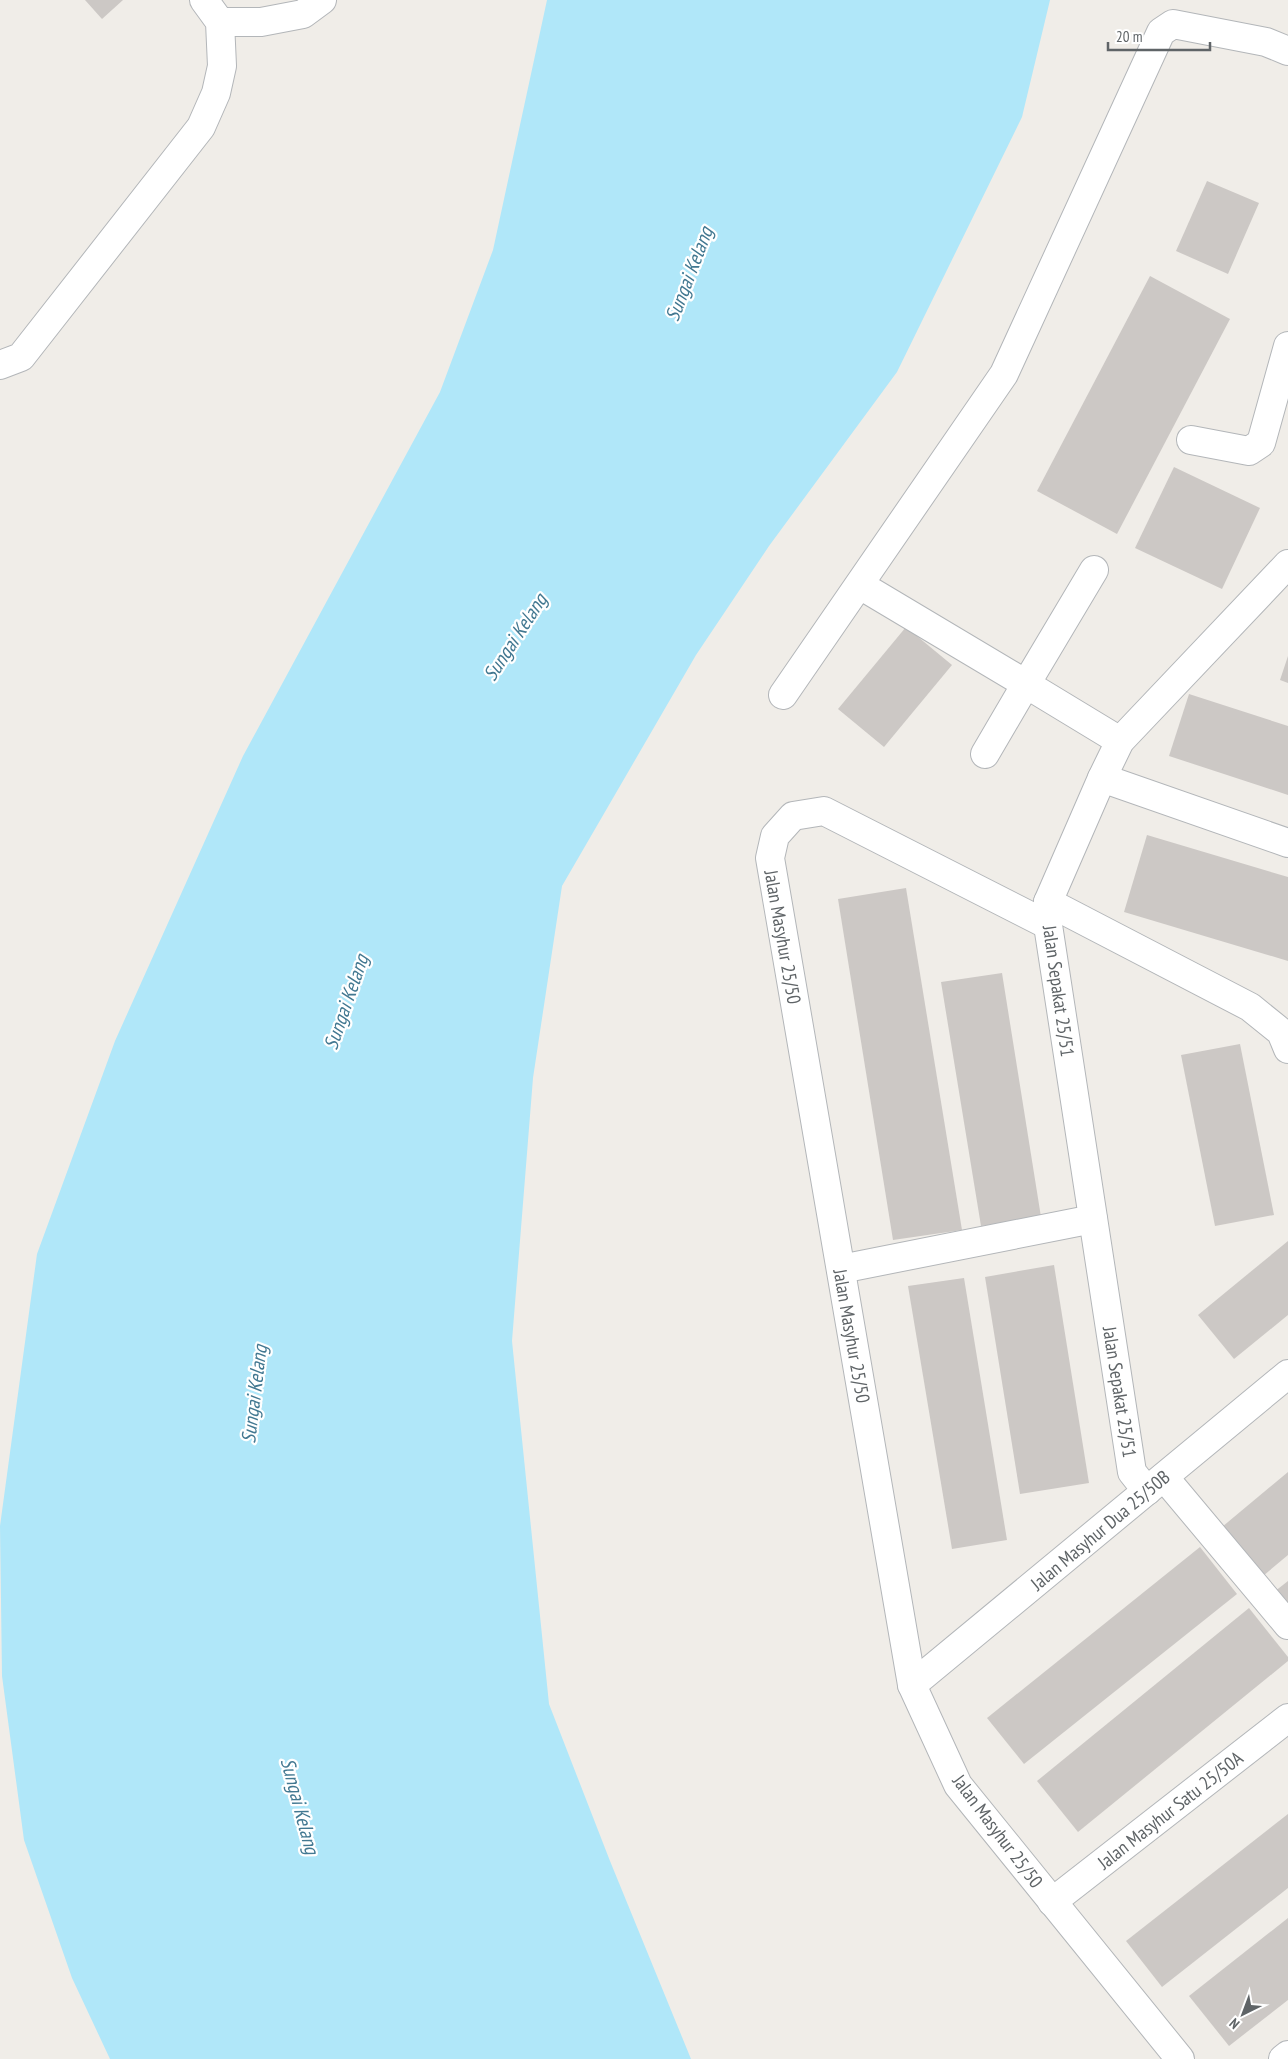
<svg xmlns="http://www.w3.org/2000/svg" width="1288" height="2059" viewBox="0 0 1288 2059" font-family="'PT Sans Narrow',sans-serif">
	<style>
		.water { fill: #b0e7f9 }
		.building { fill: #ccc8c5 }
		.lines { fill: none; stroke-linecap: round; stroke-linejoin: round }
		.minor-casing { stroke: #b3b6b9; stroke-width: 30 }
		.minor { stroke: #fff; stroke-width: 28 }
		.labels { text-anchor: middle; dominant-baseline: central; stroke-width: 4.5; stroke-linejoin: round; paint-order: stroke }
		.street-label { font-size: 19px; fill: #5f6467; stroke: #fff }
		.water-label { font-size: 20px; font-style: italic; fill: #427891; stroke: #fff }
	</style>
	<rect width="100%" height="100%" fill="#f0ede8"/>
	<polygon class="water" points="547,0 1050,0 1022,117 897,372 769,546 696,655 562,886 533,1078 512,1341 549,1704 610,1861 691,2059 110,2059 72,1978 24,1840 2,1676 0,1526 37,1254 115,1041 243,756 440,392 493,250"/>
	<g class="building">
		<polygon points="85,0 123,0 102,19"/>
		<polygon points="1207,181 1259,203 1228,274 1176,251"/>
		<polygon points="1150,276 1230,319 1117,534 1037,491"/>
		<polygon points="1174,467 1260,508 1222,589 1135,548"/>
		<polygon points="906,627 952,665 884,747 838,709"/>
		<polygon points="1288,656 1288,683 1280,680"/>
		<polygon points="1189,694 1288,726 1288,795 1169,756"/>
		<polygon points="1147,835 1288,877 1288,961 1124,912"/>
		<polygon points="906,888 962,1230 893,1240 838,899"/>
		<polygon points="1002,973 1041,1217 981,1226 941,982"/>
		<polygon points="1240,1044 1274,1215 1215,1226 1181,1055"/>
		<polygon points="1288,1241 1288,1315 1234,1359 1198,1315"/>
		<polygon points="1054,1265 1089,1483 1020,1494 985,1277"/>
		<polygon points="964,1278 1007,1540 952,1549 908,1286"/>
		<polygon points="1288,1472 1288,1555 1263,1576 1222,1527"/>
		<polygon points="1200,1547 1237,1594 1024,1764 987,1718"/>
		<polygon points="1288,1581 1288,1609 1274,1592"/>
		<polygon points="1249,1608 1288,1657 1288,1661 1078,1832 1037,1781"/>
		<polygon points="1288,1814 1288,1888 1162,1987 1126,1941"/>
		<polygon points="1288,1918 1288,2000 1229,2046 1189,1996"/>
	</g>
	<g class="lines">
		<g class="minor-casing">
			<g id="minor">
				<polyline points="220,22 261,22 303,14 322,0"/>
				<polyline points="0,365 21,357 201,127 216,93 222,66 220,22 204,0"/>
				<polyline points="1191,440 1249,451 1261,443 1288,346"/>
				<polyline points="860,585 1026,684 1094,570"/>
				<polyline points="783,695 1004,374 1161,32 1173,24 1266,42 1288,51"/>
				<polyline points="985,754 1026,684 1120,741"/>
				<polyline points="1102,778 1288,843"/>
				<polyline points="1048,902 1250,1007 1281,1032 1288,1049"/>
				<polyline points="1048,925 824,811 793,816 775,836 770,858 912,1685 958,1785 1180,2059"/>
				<polyline points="841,1269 1093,1219"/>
				<polyline points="1164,1477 1288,1625"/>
				<polyline points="1147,1491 1132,1472 1048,925 1048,902 1102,778 1120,741 1288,564"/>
				<polyline points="912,1685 1288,1374"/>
				<polyline points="1052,1902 1288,1718"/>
				<polyline points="1283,2059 1288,2055"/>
			</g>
		</g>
		<use href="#minor" class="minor"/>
	</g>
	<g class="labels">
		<g class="street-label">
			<text transform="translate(783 937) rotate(80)">Jalan Masyhur 25/50</text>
			<text transform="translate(1059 991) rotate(82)">Jalan Sepakat 25/51</text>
			<text transform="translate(852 1336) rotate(80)">Jalan Masyhur 25/50</text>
			<text transform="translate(1120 1392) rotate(81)">Jalan Sepakat 25/51</text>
			<text transform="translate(1100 1530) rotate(-40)">Jalan Masyhur Dua 25/50B</text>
			<text transform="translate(1170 1810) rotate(-38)">Jalan Masyhur Satu 25/50A</text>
			<text transform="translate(998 1831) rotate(53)">Jalan Masyhur 25/50</text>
		</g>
		<g class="water-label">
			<text transform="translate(689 274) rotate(-69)">Sungai Kelang</text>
			<text transform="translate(515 637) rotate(-57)">Sungai Kelang</text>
			<text transform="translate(346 1002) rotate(-71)">Sungai Kelang</text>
			<text transform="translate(254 1394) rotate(-83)">Sungai Kelang</text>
			<text transform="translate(300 1806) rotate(75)">Sungai Kelang</text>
		</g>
	</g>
	<g transform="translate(1243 2014) rotate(222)" stroke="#ffffff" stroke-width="4" paint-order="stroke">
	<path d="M0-4L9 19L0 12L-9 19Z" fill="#5f6467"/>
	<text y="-8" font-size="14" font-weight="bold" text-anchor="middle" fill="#5f6467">N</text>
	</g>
	<path d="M1108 42v8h102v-8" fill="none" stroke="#5f6467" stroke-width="2.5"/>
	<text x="1116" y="42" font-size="15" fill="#5f6467" stroke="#ffffff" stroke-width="4" paint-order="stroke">20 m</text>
</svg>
